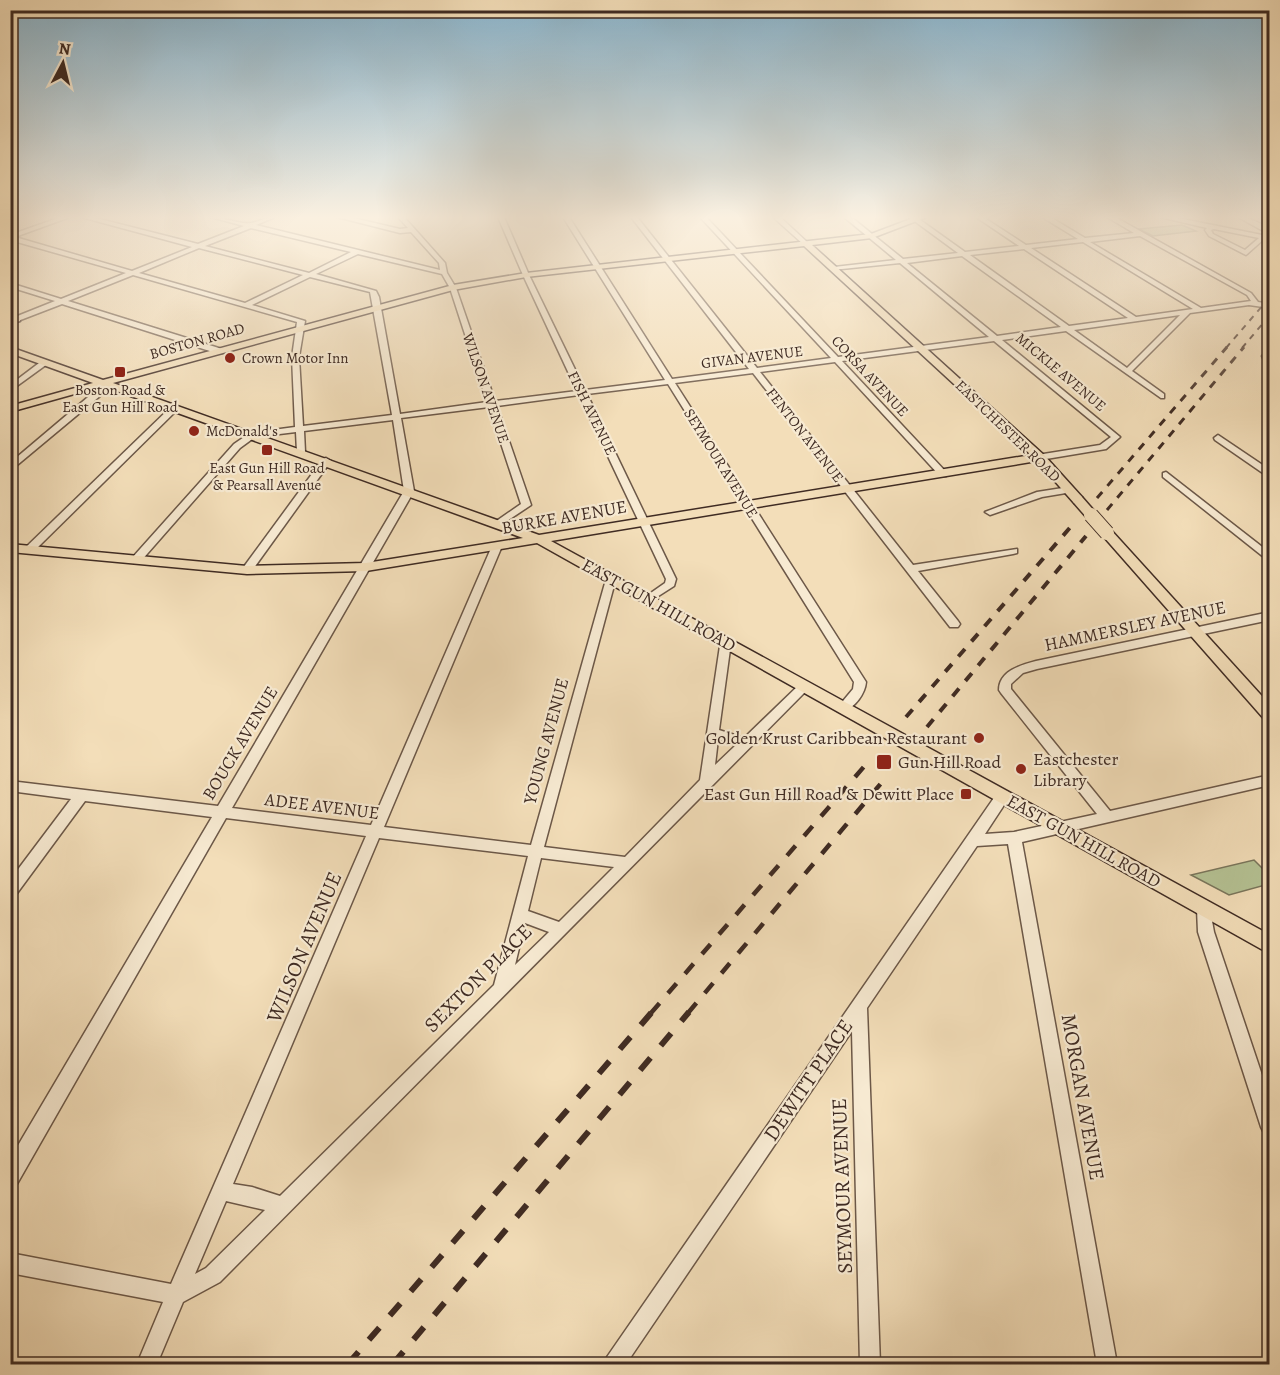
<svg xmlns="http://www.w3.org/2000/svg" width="1280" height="1375" viewBox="0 0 1280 1375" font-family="Alegreya,serif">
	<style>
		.green { fill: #b5c294; stroke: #7a765c; stroke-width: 1.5 }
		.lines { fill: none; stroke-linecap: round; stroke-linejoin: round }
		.minor-casing { stroke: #6c5848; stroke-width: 3 }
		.major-casing { stroke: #3f2b23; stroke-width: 3 }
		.minor { fill: #f7ead2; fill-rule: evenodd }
		.major { fill: #f3deb9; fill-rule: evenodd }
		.rail-far4 { stroke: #3f2b23; stroke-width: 2; stroke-dasharray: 6 6; stroke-linecap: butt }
		.rail-far3 { stroke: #3f2b23; stroke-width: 3; stroke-dasharray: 8 8; stroke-linecap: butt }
		.rail-far2 { stroke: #3f2b23; stroke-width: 4; stroke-dasharray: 10 10; stroke-linecap: butt }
		.rail-far1 { stroke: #3f2b23; stroke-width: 4.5; stroke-dasharray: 13 13; stroke-linecap: butt }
		.rail { stroke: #3f2b23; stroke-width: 6; stroke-dasharray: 16 16; stroke-linecap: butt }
		.major-bridge-far1-casing { stroke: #3f2b23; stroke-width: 13; stroke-linecap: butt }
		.major-bridge-casing { stroke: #3f2b23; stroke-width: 16; stroke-linecap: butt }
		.major-bridge-far1 { stroke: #f3deb9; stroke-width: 10 }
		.major-bridge { stroke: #f3deb9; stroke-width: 14 }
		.poi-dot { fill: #8f2418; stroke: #f7ead2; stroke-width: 2 }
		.labels { text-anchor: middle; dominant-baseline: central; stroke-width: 4.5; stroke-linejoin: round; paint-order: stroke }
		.far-street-label { font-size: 15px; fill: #3f2b23; stroke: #f7ead2 }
		.far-poi-label { font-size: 15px; fill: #3f2b23; stroke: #f7ead2; text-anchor: start }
		.street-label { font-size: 18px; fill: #3f2b23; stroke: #f7ead2 }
		.poi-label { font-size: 18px; fill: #3f2b23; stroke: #f7ead2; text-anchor: end }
		.near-street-label { font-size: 21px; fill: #3f2b23; stroke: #f7ead2 }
	</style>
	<rect width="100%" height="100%" fill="#f3deb9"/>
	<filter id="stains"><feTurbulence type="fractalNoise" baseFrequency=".00333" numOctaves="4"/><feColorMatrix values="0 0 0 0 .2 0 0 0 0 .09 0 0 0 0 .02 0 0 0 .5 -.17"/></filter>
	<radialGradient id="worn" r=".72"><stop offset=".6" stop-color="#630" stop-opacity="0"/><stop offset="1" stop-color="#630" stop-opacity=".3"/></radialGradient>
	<g class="green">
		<polygon points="1182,225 1196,231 1153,236 1139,229"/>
		<polygon points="1254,860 1264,870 1269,869 1269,884 1229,895 1191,875"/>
	</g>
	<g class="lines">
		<g class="minor-casing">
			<g id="minor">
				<path d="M61,217H70L15,237L132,271L192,247L81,217H92L198,244L244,226L211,217C223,217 241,225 251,223C259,222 265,217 275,217L256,225L440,270L439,263L411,232L400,233L337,217H349L400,229L408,228L398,217H404L445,263L447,273L456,288L495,401L577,391L523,275L498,217H504L529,275L585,390L665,380L563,217H569L672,379L749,369L631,217H637L757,368L831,358L700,217H706L838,357L989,337L900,263L832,270V268L834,267L896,260L844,217H851L903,259L958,253L909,217H916L965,252L1019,246L976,217H983L1026,245L1078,239L1042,217H1050L1085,238L1134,233L1107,217H1115L1251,293L1258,302L1270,304V308L1249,305L1190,313L1132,371L1164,394V398H1161L1066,331L1002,340L1120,437L1106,449L1040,460L1036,457L1037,455L1100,445L1111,437L994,341L842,361L946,472V476H940L835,362L760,372L913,565L1017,549V553L1013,554L918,571L958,621L960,624L958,627H950L753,373L675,383L866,682C865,694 855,707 844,711L838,707L853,689L854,682L668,384L587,394L676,579L674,586L649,602L645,601L644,599L645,597L665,583L666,579L579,395L497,406L531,505L498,527L493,524L495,522L521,504L489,407L401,418L414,491L232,808L371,825L492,546L497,543L502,546L384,827L531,845L607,576H615L616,578L544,847L625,857L700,780L721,639L725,638L731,642L719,730L744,738L801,683H809L811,686L220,1282L183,1302L157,1364H137L163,1302L10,1273V1253L171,1284L366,836L226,818L17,1184L10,1186V1159L212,817L85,801L15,896L10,898V880L71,799L10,791V781L218,806L404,491L393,420L304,431L305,452L301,455L297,452L296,432L255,437L240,448L140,562H132L131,560L132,558L234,444L250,433L295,427L292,357L297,322L133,275L68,301L222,349V353H216L62,304L10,324V319L55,301L10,287V283L61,299L126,273L10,240V235ZM251,228L351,252L309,273L205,246ZM1140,236L1247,295L1251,301L1201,308L1090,242ZM1083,242L1193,309L1136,317L1031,248ZM199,248L303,275L245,303L139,273ZM1024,249L1128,318L1069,326L970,255ZM358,254L442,274L450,288L487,402L400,414L379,297L376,291L316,274ZM962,256L1061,327L997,336L907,263ZM310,277L370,292L392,415L303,426L299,357L305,321L252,305ZM1180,315L1127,368L1074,330ZM718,739L736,745L715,765ZM379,838L528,856L494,985L280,1196L252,1187L233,1184ZM541,858L614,867L559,922L528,911ZM525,923L549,932L515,965ZM226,1201L265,1210L206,1268L195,1274Z"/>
				<polygon points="773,217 780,217 807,242 807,244 803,244"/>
				<path d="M1160,217H1173L1262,235L1265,232L1238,217H1246L1270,228L1268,236H1270V240L1264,239L1246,255L1209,236L1205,230L1207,228ZM1214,229L1259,238L1245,250L1213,234L1211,230Z"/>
				<polygon points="1267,349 1270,349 1270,357 1263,358 1262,356"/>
				<polygon points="43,360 50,362 10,391 10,385"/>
				<polygon points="101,381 108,383 100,396 10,471 10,463 94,392"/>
				<polygon points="172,406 179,408 33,552 25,552 25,548"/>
				<polygon points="1218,435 1270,470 1270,478 1215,440 1214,438"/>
				<polygon points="326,458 331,461 251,572 243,572 242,570 243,568 323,459"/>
				<polygon points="1166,472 1270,553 1270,562 1163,477 1163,473"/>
				<polygon points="1069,487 1072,488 1072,492 1042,497 990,515 985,512 1037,492"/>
				<path d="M1270,612V620L1037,669L1023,673L1011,684V689L1110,811L1270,775V785L1022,842L1117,1364H1097L1008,844L977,846L867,1008L880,1364H860L852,1031L626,1364H604L607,1357L998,792L1003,791L1008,792L1010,796L985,834L1014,832L1097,814L1001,693L999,690C999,671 1021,665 1036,661Z"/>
				<polygon points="1204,902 1209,904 1214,932 1270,1099 1270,1136 1264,1133 1261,1127 1198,932 1197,909 1199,904"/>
			</g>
		</g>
		<g class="major-casing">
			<g id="major">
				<path d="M916,217H927L872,238L812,245L1044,455L1082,497V503H1074L1037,461L551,541L1270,935V954L537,543L366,571L247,574L10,552V544L247,566L366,563L523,538L103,386L10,412V406L93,383L10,353V347L103,380L453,285L526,273L871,234ZM804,246L1031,455L539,535L113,383L453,290L526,277Z"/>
				<polygon points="17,316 20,317 20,321 10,324 10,318"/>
				<polygon points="1107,529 1111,530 1270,705 1270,721 1265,720 1103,536 1101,533 1103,530"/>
			</g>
		</g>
		<use href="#minor" class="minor"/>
		<use href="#major" class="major"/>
		<g class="rail-far4">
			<polyline points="1226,348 1270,297"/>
			<polyline points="1242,348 1270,315"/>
		</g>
		<g class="rail-far3">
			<polyline points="1097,498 1227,347"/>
			<polyline points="1107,510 1244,347"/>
		</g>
		<g class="rail-far2">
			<polyline points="906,717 1074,523"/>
			<polyline points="927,727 1086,536"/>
		</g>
		<g class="rail-far1">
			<polyline points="651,1013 868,762"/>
			<polyline points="688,1013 888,775"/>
		</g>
		<g class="rail">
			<polyline points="348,1364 652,1012"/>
			<polyline points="393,1364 689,1012"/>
		</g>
		<g class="major-bridge-far1-casing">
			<polyline id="major-bridge-far1" points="1078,500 1092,516"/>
		</g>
		<g class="major-bridge-casing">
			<polyline id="major-bridge" points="1091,515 1107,533"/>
		</g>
		<use href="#major-bridge-far1" class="major-bridge-far1"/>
		<use href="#major-bridge" class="major-bridge"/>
	</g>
	<linearGradient id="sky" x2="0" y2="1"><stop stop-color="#89b7d2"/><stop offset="0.53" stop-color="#faf0e0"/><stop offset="1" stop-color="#faf0e0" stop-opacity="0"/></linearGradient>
	<rect width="1280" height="410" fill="url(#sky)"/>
	<g class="poi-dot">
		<circle cx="230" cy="358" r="6"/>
		<rect x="114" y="366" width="12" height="12" rx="3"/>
		<circle cx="194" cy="431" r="6"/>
		<rect x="261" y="444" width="12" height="12" rx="3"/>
		<circle cx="979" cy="738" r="6"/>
		<rect x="876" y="754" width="16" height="16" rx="3"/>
		<circle cx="1021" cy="769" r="6"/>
		<rect x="960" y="788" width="12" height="12" rx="3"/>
	</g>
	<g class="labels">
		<g class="far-street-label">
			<text transform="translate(197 341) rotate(-16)">BOSTON ROAD</text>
			<text transform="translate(752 357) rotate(-7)">GIVAN AVENUE</text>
			<text transform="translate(1061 372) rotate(40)">MICKLE AVENUE</text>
			<text transform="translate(870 376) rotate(47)">CORSA AVENUE</text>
			<text transform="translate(486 388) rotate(71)">WILSON AVENUE</text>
			<text transform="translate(592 413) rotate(64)">FISH AVENUE</text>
			<text transform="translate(1008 431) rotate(44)">EASTCHESTER ROAD</text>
			<text transform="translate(805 435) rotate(52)">FENTON AVENUE</text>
			<text transform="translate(721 463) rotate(58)">SEYMOUR AVENUE</text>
		</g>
		<g class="far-poi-label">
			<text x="242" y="358">Crown Motor Inn</text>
			<text x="120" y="390" text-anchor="middle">Boston Road &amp;<tspan x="120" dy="17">East Gun Hill Road</tspan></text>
			<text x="206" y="431">McDonald's</text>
			<text x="267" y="468" text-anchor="middle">East Gun Hill Road<tspan x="267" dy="17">&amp; Pearsall Avenue</tspan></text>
		</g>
		<g class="street-label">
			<text transform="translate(564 517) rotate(-10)">BURKE AVENUE</text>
			<text transform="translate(659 605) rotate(29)">EAST GUN HILL ROAD</text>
			<text transform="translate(1135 626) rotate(-12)">HAMMERSLEY AVENUE</text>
			<text transform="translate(546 741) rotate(-75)">YOUNG AVENUE</text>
			<text transform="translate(240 743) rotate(-59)">BOUCK AVENUE</text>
			<text transform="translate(322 806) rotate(7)">ADEE AVENUE</text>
			<text transform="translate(1084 841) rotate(29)">EAST GUN HILL ROAD</text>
		</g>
		<g class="poi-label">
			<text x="967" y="738">Golden Krust Caribbean Restaurant</text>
			<text x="1033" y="759" text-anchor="start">Eastchester<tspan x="1033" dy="21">Library</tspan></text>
			<text x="898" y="762" text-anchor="start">Gun Hill Road</text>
			<text x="954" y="794">East Gun Hill Road &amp; Dewitt Place</text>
		</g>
		<g class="near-street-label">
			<text transform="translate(304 947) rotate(-67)">WILSON AVENUE</text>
			<text transform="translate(478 978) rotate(-45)">SEXTON PLACE</text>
			<text transform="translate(808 1080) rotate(-56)">DEWITT PLACE</text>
			<text transform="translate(1083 1097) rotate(80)">MORGAN AVENUE</text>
			<text transform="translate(842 1186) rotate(-92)">SEYMOUR AVENUE</text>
		</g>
	</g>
	<rect width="1280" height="1375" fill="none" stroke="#f3deb9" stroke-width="36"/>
	<rect x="12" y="12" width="1256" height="1351" fill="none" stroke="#3f2b23" stroke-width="3"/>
	<rect x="18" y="18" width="1244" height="1339" fill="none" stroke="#3f2b23" stroke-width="1.5"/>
	<g transform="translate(63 63) rotate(7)" stroke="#f7ead2" stroke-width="4.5" paint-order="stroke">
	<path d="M0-4.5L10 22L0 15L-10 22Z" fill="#3f2b23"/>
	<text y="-9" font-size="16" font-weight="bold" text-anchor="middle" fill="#3f2b23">N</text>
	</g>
	<rect width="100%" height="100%" filter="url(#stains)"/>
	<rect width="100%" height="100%" fill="url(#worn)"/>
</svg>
